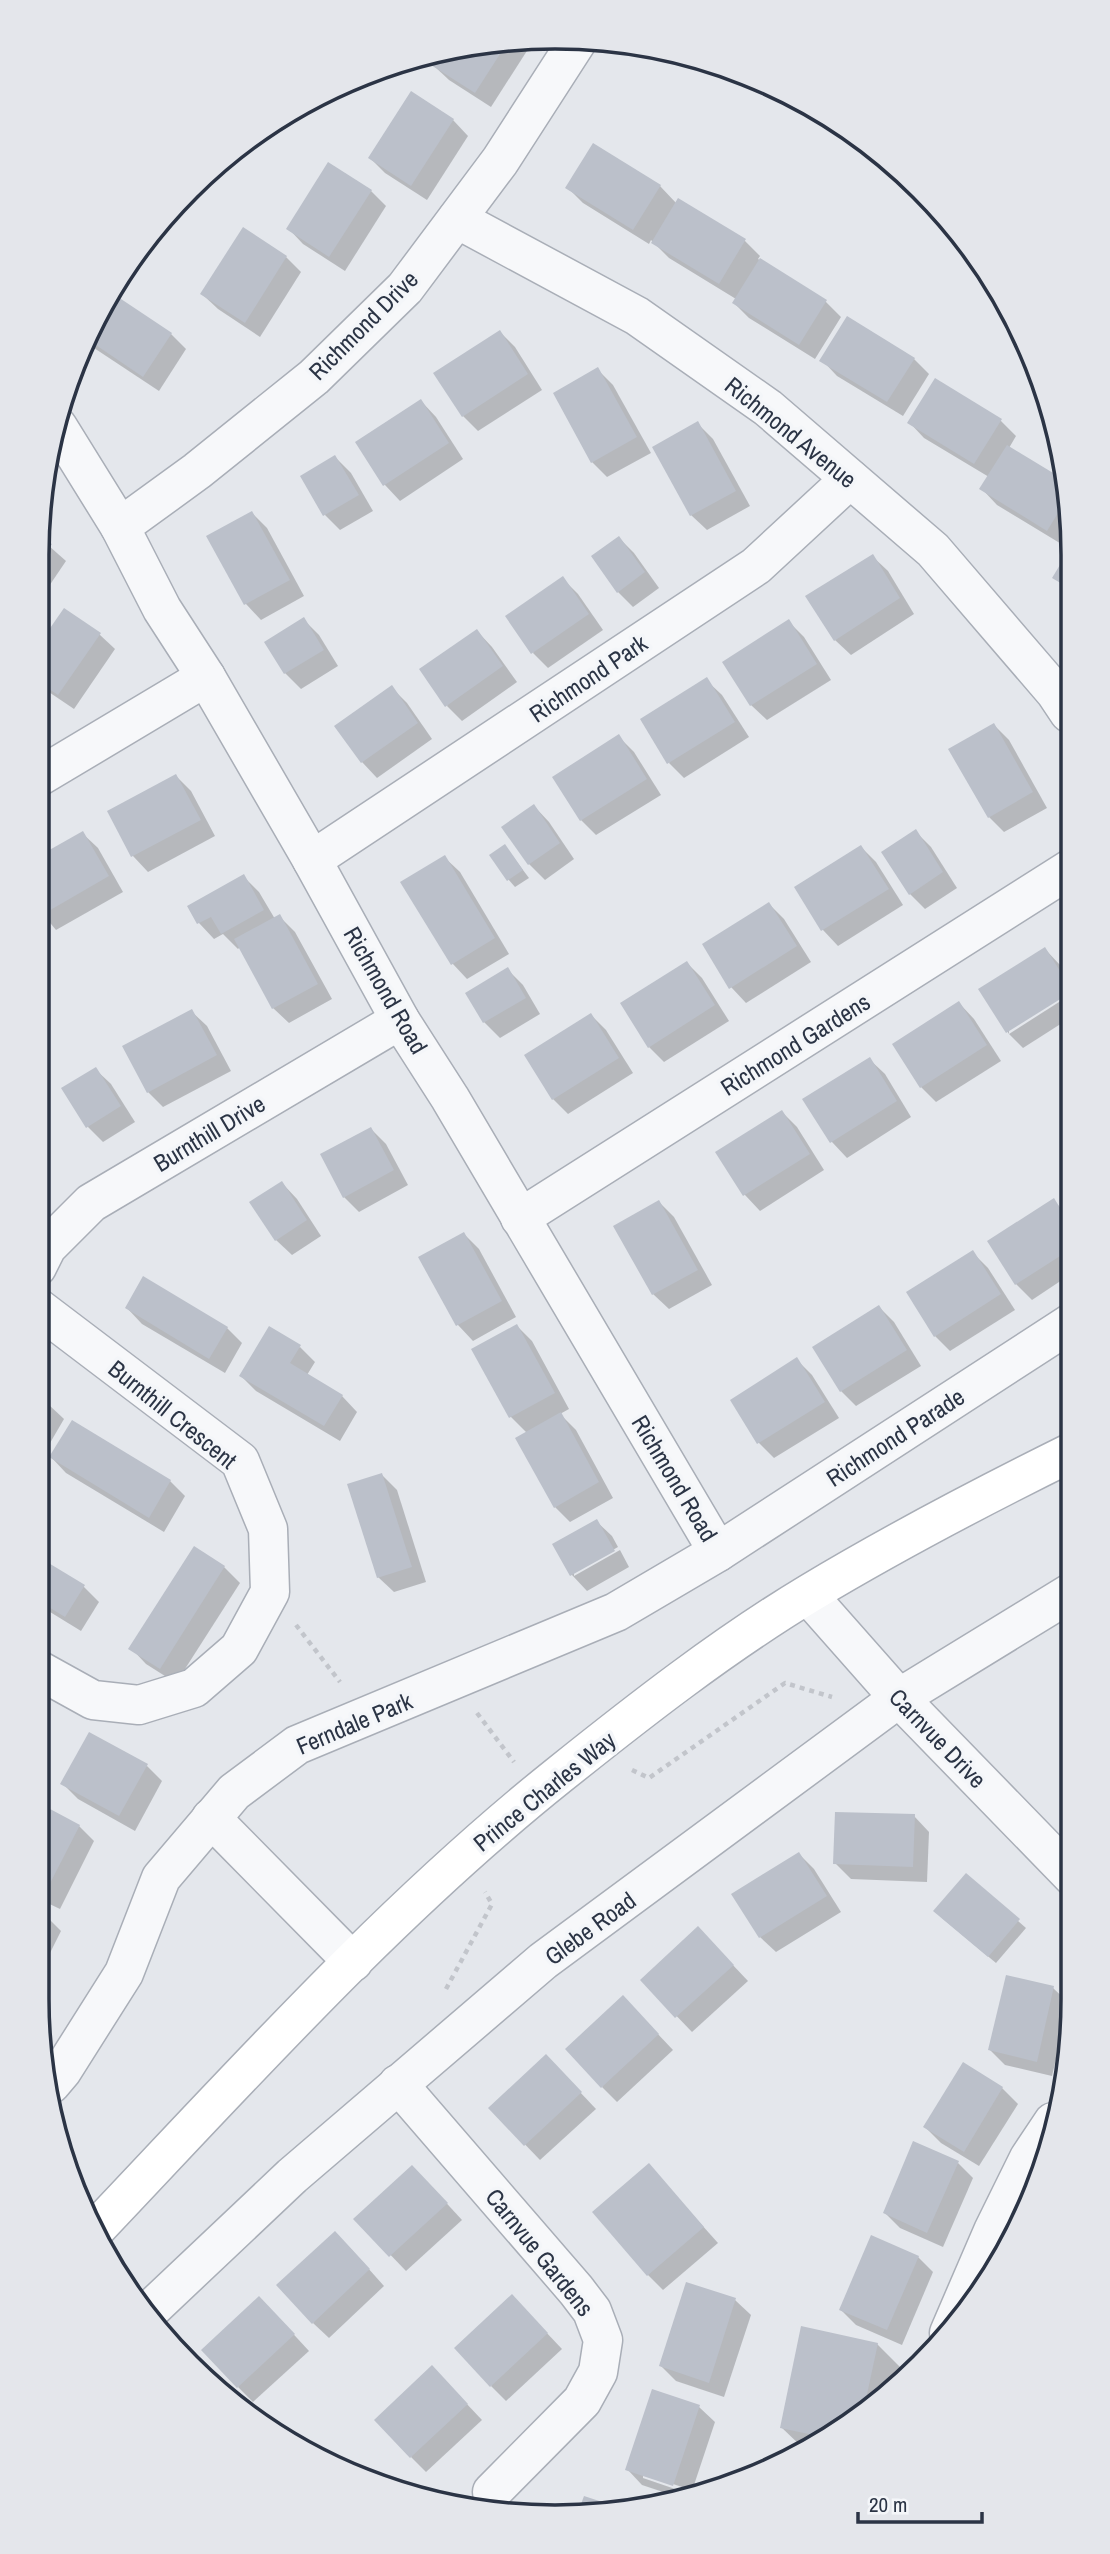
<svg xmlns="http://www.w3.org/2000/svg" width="1110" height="2554" viewBox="0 0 1110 2554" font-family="'Archivo Narrow',sans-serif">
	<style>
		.shadow { fill: #0003; fill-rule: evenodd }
		.building { fill: #bbc0ca }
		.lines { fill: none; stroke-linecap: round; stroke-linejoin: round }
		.street-casing { stroke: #a9aeb7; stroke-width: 41 }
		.secondary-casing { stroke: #a9aeb7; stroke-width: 41 }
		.path { stroke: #c2c5cb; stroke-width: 4.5; stroke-dasharray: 5 5; stroke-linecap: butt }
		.street { stroke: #f7f8fa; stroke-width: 38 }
		.secondary { stroke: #fff; stroke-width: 38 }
		.labels { text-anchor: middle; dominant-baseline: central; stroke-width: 7; stroke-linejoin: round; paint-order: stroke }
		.street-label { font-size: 24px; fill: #2b3445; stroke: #f4f6f9 }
		.rim { fill: none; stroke: #2b3445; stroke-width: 3.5 }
	</style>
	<rect width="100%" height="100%" fill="#e4e7ec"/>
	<g class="shadow">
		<polygon points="522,38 527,38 532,43 491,107 449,80 433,65 442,51"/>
		<polygon points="453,120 468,136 427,200 385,173 370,158"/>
		<polygon points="660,186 677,204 745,241 760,256 758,259 826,302 841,317 815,359 749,318 734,303 736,299 669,258 651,240 649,244 583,203 568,188"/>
		<polygon points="371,191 386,206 345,271 303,244 288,228"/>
		<polygon points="286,257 301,272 260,337 218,309 202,294"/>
		<polygon points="108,293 171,334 186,349 159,391 94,348 86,340"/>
		<polygon points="500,332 515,347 542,390 478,431 463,416"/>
		<polygon points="914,359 929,374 903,416 837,376 822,360"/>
		<polygon points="598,370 613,385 651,453 607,477 592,462"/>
		<polygon points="935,380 1001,421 1016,436 1009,448 1068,485 1069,535 1063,545 997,505 982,489 989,477 924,438 909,422"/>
		<polygon points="421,401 436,417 463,459 400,501 385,485 357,443"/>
		<polygon points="697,423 713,439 750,506 707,530 691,515"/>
		<polygon points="335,457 351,473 373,511 340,530 325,515"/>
		<polygon points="252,513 267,528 304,596 261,620 246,604 208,537"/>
		<polygon points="40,538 66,561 43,595 37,591 37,555"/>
		<polygon points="619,538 634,553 659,588 633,607 618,592"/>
		<polygon points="872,556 888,571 914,614 851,655 835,640"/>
		<polygon points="562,578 578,594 603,630 548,668 533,653"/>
		<polygon points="64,610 99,634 115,649 74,709 37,684 37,651"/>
		<polygon points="304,620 319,635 338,666 301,689 285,673 266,642"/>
		<polygon points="788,621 804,637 831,680 767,720 751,705 725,662"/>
		<polygon points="477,631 492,647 517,682 462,721 447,706"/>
		<polygon points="706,680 722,695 749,737 684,778 669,763"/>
		<polygon points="392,688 407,703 432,739 377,778 362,762 337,726"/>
		<polygon points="994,725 1009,740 1047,808 1004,832 989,817"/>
		<polygon points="619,737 634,752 661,795 596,835 581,820"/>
		<polygon points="176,776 191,791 215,836 148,872 133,856 109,812"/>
		<polygon points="534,806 549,822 574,859 545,880 529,864 504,827"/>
		<polygon points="916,832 931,847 957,888 925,909 910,894"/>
		<polygon points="82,833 98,848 123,892 56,930 37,907 37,859"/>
		<polygon points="505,846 529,878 515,887 508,879"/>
		<polygon points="861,847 876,862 903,905 838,946 823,930 796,888"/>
		<polygon points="444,857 460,872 509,954 467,979 452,963"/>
		<polygon points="244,877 259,892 275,919 279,916 295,932 332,999 289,1023 273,1008 240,947 238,949 223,934 214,939 199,923 190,907"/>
		<polygon points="769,904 784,919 811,962 746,1003 731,987"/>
		<polygon points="1045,949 1060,965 1070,980 1070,991 1009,1030 1009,1034 981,990"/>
		<polygon points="687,963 702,978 729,1021 664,1062 649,1047"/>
		<polygon points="507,969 523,985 540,1014 500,1038 484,1022 467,994"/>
		<polygon points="1070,995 1070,1018 1023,1048 1009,1034"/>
		<polygon points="959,1003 974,1019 1001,1061 936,1102 921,1087"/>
		<polygon points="191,1011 207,1026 231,1071 163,1107 148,1092"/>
		<polygon points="591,1015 606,1030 633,1073 568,1114 553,1099"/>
		<polygon points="869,1059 885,1074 911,1117 847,1158 832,1142 805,1100"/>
		<polygon points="95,1069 111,1084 135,1122 103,1142 88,1127"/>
		<polygon points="782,1112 797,1127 824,1170 760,1211 745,1195 717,1152"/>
		<polygon points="371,1129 386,1144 408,1185 359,1212 344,1197"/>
		<polygon points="282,1183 297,1199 321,1236 292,1255 276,1240 252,1202"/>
		<polygon points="1054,1201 1071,1219 1071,1274 1032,1300 1016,1284 989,1241"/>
		<polygon points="659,1202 674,1217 712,1285 669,1309 653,1294"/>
		<polygon points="464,1234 479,1249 516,1317 473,1341 458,1325 420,1258"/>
		<polygon points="972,1252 988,1268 1015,1310 950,1351 935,1336"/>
		<polygon points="879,1307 894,1322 921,1366 856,1406 841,1391"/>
		<polygon points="127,1308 227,1328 242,1343 225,1373 142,1324"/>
		<polygon points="517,1326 532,1341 569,1409 560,1414 576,1430 613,1498 570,1522 555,1507 527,1433 511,1417 473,1350"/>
		<polygon points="300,1347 315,1362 307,1375 342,1396 357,1412 340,1441 256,1391 241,1376"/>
		<polygon points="797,1360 812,1375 839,1418 774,1458 759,1443 732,1400"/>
		<polygon points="37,1397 48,1404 64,1419 43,1455 37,1451"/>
		<polygon points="51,1457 170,1481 185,1496 164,1532 66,1473"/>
		<polygon points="382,1475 397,1490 426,1582 394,1592 378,1577"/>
		<polygon points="596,1521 612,1536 618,1547 574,1572 574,1576 620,1550 629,1567 587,1591 572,1575 554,1545"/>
		<polygon points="194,1548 224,1567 240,1583 176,1683 146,1664 131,1648"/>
		<polygon points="37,1559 83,1586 99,1602 81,1631 37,1604"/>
		<polygon points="147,1766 162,1781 135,1831 78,1799 63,1784"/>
		<polygon points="37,1804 79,1826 94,1841 60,1909 37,1898"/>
		<polygon points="914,1816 929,1832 927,1882 851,1879 835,1863"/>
		<polygon points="799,1854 814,1869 841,1912 776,1952 760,1937"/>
		<polygon points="966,1875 1026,1928 996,1963 942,1918"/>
		<polygon points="37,1911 46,1916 61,1931 37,1979"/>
		<polygon points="713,1944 748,1981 692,2032 642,1980"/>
		<polygon points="1053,1988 1069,2003 1052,2076 1005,2065 990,2050"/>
		<polygon points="638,2013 673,2050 617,2102 602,2087"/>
		<polygon points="964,2065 1002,2088 1018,2104 979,2166 941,2143 925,2127"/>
		<polygon points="561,2072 596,2109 540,2160 490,2108"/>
		<polygon points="958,2163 973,2178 943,2247 900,2228 885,2213"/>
		<polygon points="649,2166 718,2243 663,2290 648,2275"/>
		<polygon points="427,2182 462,2220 406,2271 356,2219"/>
		<polygon points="350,2248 384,2286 329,2338 313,2323"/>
		<polygon points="918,2257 933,2272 902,2345 856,2325 841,2310"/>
		<polygon points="688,2284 735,2300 751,2315 724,2397 676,2381 661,2366"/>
		<polygon points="527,2312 562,2349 506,2401 491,2386"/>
		<polygon points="274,2313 309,2351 253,2402 238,2387"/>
		<polygon points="877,2344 900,2367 895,2390 814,2448 802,2452 803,2448 781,2427"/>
		<polygon points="447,2383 482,2420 426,2472 411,2457"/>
		<path d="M699,2407L715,2422L691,2494L681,2498L642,2485L627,2469ZM643,2474L682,2487L681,2491L643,2478Z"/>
	</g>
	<g class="building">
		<polygon points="509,40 475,93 431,65 440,51"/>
		<polygon points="411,91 454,119 411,186 368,158"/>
		<polygon points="593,143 661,185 633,230 565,188"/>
		<polygon points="328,162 372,190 329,257 286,229"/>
		<polygon points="678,198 746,239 719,284 651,243"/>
		<polygon points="243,227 287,256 245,323 200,294"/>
		<polygon points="760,258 827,300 799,345 732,303"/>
		<polygon points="109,291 172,333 143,377 87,339"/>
		<polygon points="847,316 915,358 887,402 819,361"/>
		<polygon points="500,330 528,374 462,417 433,373"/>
		<polygon points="598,367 637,437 591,463 553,393"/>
		<polygon points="935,378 1002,419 974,464 907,423"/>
		<polygon points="421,399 449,443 383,486 355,442"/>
		<polygon points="698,421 736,491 690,516 652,447"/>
		<polygon points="1007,445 1068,482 1069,495 1047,531 979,489"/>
		<polygon points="335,455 359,495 323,516 300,476"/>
		<polygon points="252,511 290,580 244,605 206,536"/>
		<polygon points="40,536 52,544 37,567 37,555"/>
		<polygon points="619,536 645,572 617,593 591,556"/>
		<polygon points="1069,550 1069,588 1052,578"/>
		<polygon points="873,554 900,598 834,641 805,596"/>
		<polygon points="563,576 589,614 531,654 505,616"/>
		<polygon points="64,608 101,633 58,695 37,681 37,647"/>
		<polygon points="304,617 324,650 284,674 264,642"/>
		<polygon points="789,619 817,664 750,706 722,662"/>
		<polygon points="477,629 503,666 445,707 419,669"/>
		<polygon points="707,677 735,722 667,764 640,719"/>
		<polygon points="392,685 418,723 361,763 334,726"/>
		<polygon points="994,723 1033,792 988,818 948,749"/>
		<polygon points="619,734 647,779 580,821 552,777"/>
		<polygon points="176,774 201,820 131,857 107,811"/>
		<polygon points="534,804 560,843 528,865 501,827"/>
		<polygon points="916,829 943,872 909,895 881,852"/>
		<polygon points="83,831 109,876 40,916 37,911 37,857"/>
		<polygon points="505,844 523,870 507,881 489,855"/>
		<polygon points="861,845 889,889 821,931 794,887"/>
		<polygon points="445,855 495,938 451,965 400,882"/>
		<polygon points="244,874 264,910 221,934 211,917 197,924 187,906"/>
		<polygon points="769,902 797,946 729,989 702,944"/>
		<polygon points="280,914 318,984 272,1009 234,939"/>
		<polygon points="1045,947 1070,987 1070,993 1006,1033 978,989"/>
		<polygon points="687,961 715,1005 648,1048 620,1003"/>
		<polygon points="508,967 526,998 483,1023 465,993"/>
		<polygon points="959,1001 987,1045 920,1088 892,1044"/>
		<polygon points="192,1009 217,1055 147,1093 122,1046"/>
		<polygon points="591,1013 619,1058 552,1100 524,1055"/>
		<polygon points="870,1057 897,1101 830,1143 802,1099"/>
		<polygon points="96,1067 121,1106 86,1128 61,1088"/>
		<polygon points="782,1110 810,1154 743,1196 715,1152"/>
		<polygon points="371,1127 394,1170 343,1198 320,1154"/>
		<polygon points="282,1181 307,1220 275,1241 249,1202"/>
		<polygon points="1054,1198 1071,1226 1071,1249 1015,1285 987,1241"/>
		<polygon points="659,1200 698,1270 652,1295 613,1226"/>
		<polygon points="464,1232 502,1301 456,1326 418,1257"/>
		<polygon points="973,1250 1001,1294 934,1337 906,1292"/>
		<polygon points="143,1276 228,1327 209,1359 125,1308"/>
		<polygon points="879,1305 907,1350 840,1392 812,1347"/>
		<polygon points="517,1324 555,1393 509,1418 471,1349"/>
		<polygon points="269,1326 301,1345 290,1363 343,1395 324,1426 239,1376"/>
		<polygon points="797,1357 825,1402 757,1444 730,1400"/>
		<polygon points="37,1395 49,1403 37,1424"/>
		<polygon points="561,1412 599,1482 554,1508 515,1438"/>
		<polygon points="72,1420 171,1480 149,1518 49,1457"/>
		<polygon points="382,1473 412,1567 377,1578 347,1484"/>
		<polygon points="597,1519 615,1551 570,1576 552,1544"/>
		<polygon points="194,1546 225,1566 160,1669 128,1649"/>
		<polygon points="37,1556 85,1585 65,1617 37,1600"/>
		<polygon points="1071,1711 1072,1711 1073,1756 1064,1755"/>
		<polygon points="89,1732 148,1764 119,1816 60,1784"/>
		<polygon points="37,1802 80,1825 44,1895 37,1891"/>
		<polygon points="835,1812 915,1814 913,1867 833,1864"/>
		<polygon points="799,1852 827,1896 759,1938 731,1894"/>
		<polygon points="966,1873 1020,1919 988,1957 933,1911"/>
		<polygon points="37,1909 47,1914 37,1934"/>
		<polygon points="698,1926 734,1965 675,2018 640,1980"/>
		<polygon points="1006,1975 1054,1986 1037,2062 988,2050"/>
		<polygon points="623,1995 659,2034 601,2088 565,2049"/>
		<polygon points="546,2054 582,2092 524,2146 488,2108"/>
		<polygon points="963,2062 1003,2087 964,2152 923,2127"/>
		<polygon points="913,2141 959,2161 927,2233 883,2213"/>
		<polygon points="649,2163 704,2227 647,2276 592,2212"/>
		<polygon points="412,2165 448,2203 389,2257 353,2219"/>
		<polygon points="335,2231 370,2269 312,2324 276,2285"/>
		<polygon points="871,2235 919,2256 887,2330 839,2310"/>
		<polygon points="686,2282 736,2298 709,2383 659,2366"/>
		<polygon points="512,2294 548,2333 490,2387 454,2348"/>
		<polygon points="259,2296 295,2334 237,2388 201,2350"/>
		<polygon points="801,2326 878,2343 863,2413 828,2438 780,2428"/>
		<polygon points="432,2365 468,2404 410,2458 374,2420"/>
		<polygon points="652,2389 700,2405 673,2486 625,2470"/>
		<polygon points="584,2496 627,2510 577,2515"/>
	</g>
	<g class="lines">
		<g class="street-casing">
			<g id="street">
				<polyline points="457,219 637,316 768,408 933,550 1055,692 1069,713"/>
				<polyline points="58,427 120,527 162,609 206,677 312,860 400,1020 450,1098 718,1552"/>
				<polyline points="120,527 197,471 314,377 405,288 500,161 578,40"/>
				<polyline points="37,778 206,677"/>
				<polyline points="312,860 756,566 850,479"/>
				<polyline points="520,1218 1070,869"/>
				<polyline points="37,1267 47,1247 91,1203 400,1020"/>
				<polyline points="808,1595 899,1698 1073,1877"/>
				<polyline points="37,1669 93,1700 139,1705 194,1688 239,1649 270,1592 268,1529 240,1461 37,1307"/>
				<polyline points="211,1818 353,1962"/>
				<polyline points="51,2084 62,2071 124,1973 161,1878 234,1792 297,1745 616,1612 718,1552 1071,1323"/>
				<polyline points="398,2084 576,2290 592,2311 603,2340 598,2372 582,2401 492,2492"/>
				<polyline points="146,2314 292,2176 543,1961 899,1698 1072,1592"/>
				<polyline points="949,2333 993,2231 1029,2158 1053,2122"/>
			</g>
		</g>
		<g class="secondary-casing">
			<path id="secondary" d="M94,2231C243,2074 390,1910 559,1775C639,1711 722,1646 810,1593C895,1542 983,1496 1072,1452"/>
		</g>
		<g class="path">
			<polyline points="296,1625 340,1682"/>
			<polyline points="477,1713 514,1762"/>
			<polyline points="632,1770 649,1778 785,1683 832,1697"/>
			<polyline points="446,1989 492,1904 485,1892"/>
		</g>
		<use href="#street" class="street"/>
		<use href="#secondary" class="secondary"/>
	</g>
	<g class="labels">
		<g class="street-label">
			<text transform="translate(363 325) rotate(-45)">Richmond Drive</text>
			<text transform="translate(791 432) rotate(39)">Richmond Avenue</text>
			<text transform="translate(588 678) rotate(-34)">Richmond Park</text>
			<text transform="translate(386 990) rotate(60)">Richmond Road</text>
			<text transform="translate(795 1044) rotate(-32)">Richmond Gardens</text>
			<text transform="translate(209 1133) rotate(-31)">Burnthill Drive</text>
			<text transform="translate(173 1414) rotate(39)">Burnthill Crescent</text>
			<text transform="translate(895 1437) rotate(-33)">Richmond Parade</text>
			<text transform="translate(675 1478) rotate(59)">Richmond Road</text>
			<text transform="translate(354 1723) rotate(-23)">Ferndale Park</text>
			<text transform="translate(938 1738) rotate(46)">Carnvue Drive</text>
			<text transform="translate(544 1791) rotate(-39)">Prince Charles Way</text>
			<text transform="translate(590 1928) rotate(-36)">Glebe Road</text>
			<text transform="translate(540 2252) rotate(51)">Carnvue Gardens</text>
		</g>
	</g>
	<path d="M0 0H1110V2554H0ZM555 49H555A506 506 0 0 1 1061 555V1999A506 506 0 0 1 555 2505H555A506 506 0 0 1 49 1999V555A506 506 0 0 1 555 49Z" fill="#e4e6eb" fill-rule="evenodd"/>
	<path class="rim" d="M555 49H555A506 506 0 0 1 1061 555V1999A506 506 0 0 1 555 2505H555A506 506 0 0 1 49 1999V555A506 506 0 0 1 555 49Z"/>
	<path d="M858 2512v10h124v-10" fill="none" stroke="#2b3445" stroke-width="3.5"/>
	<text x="869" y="2512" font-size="21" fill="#2b3445" stroke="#f4f6f9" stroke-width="5" paint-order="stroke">20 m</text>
</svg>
